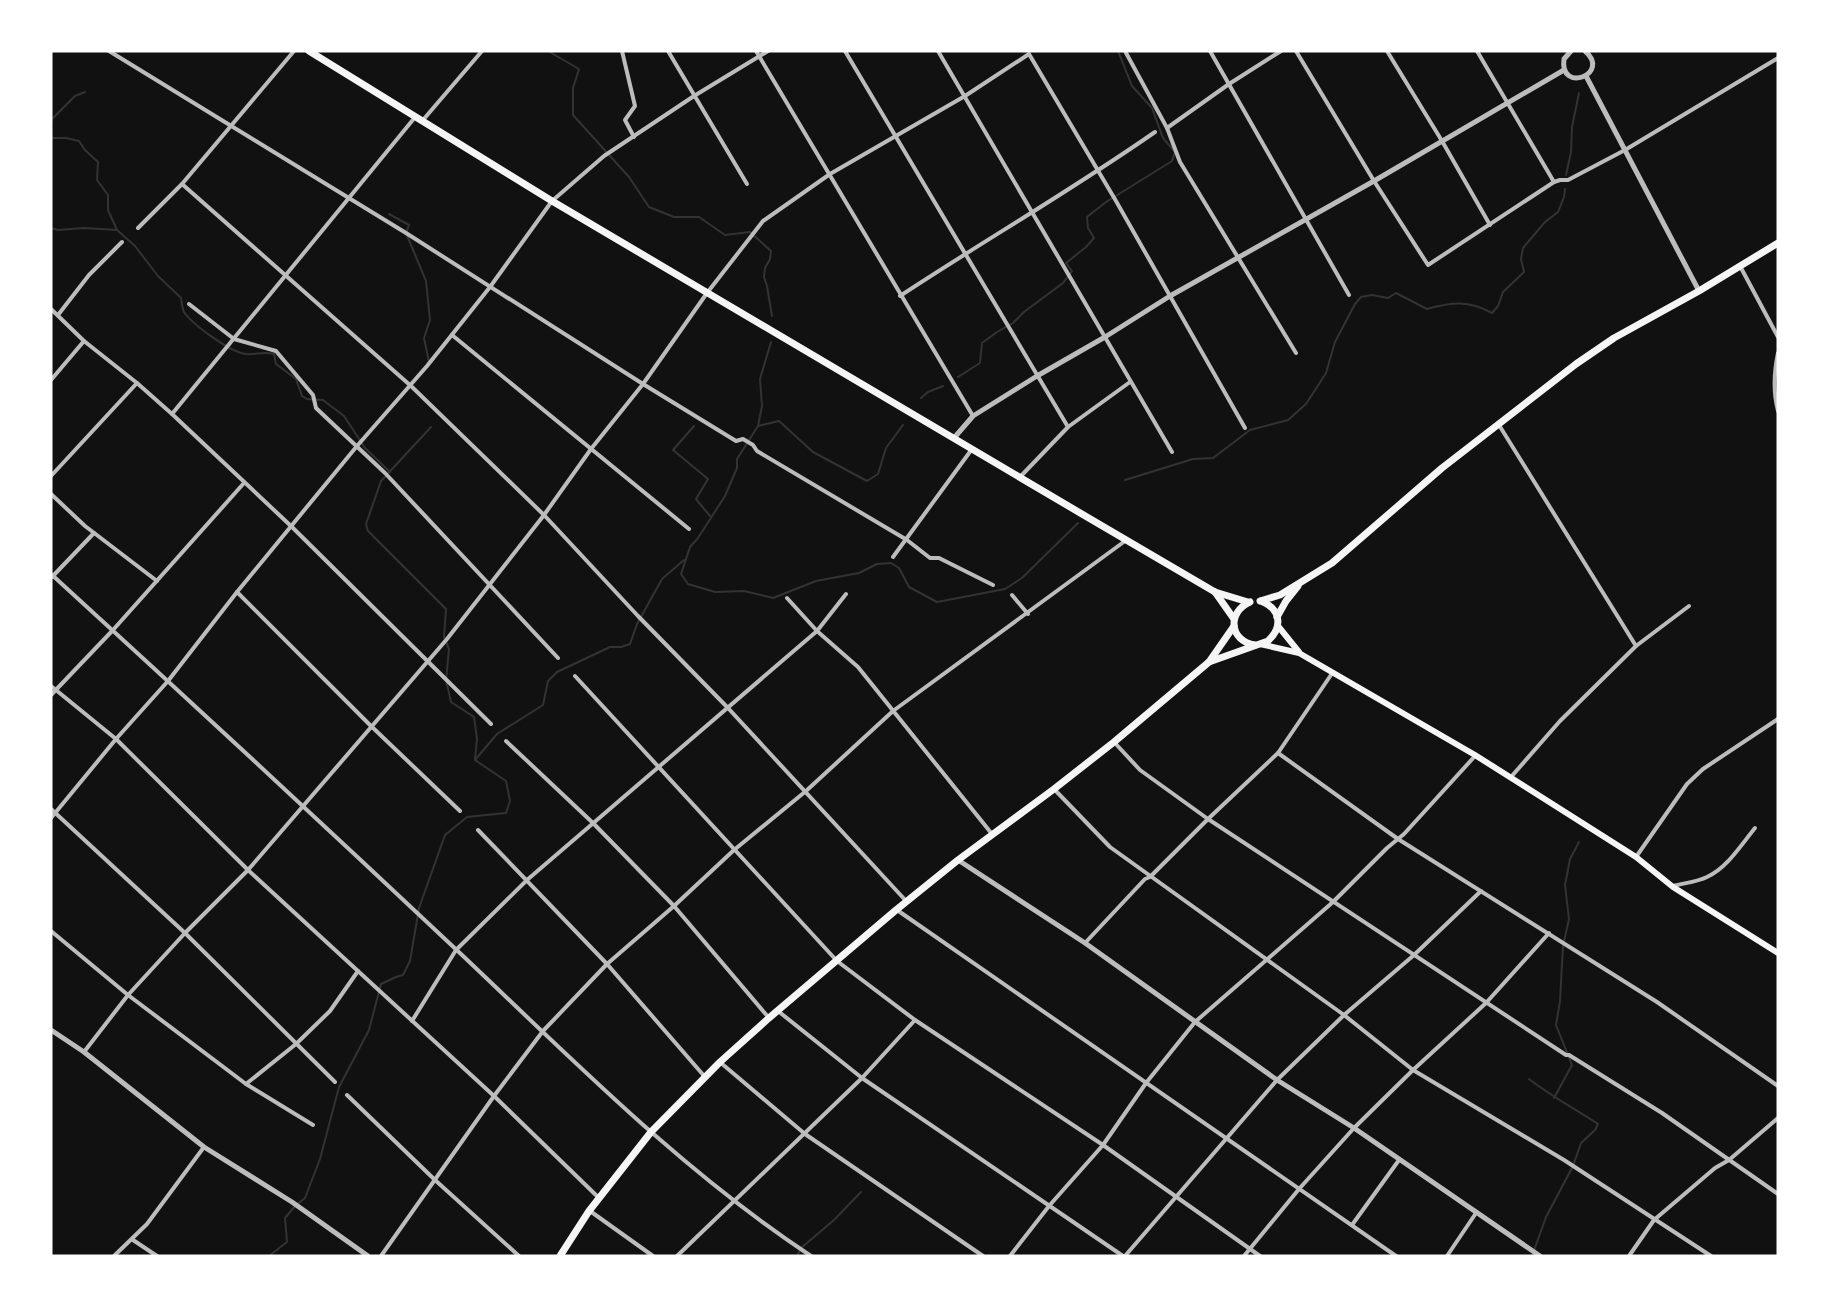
<svg xmlns="http://www.w3.org/2000/svg" width="1829" height="1307" viewBox="0 0 1829 1307" font-family="Signika,sans-serif">
	<style>
		.lines { fill: none; stroke-linecap: round; stroke-linejoin: round }
		.stream { stroke: #333; stroke-width: 2 }
		.minor { stroke: #bcbcbc; stroke-width: 4 }
		.tertiary { stroke: #bcbcbc; stroke-width: 5 }
		.primary { stroke: #f5f5f5; stroke-width: 6 }
		.trunk { stroke: #f5f5f5; stroke-width: 7 }
	</style>
	<rect width="100%" height="100%" fill="#111"/>
	<g class="lines">
		<g class="stream">
			<polyline points="548,51 579,69 573,88 573,115 629,177 649,207 674,217 699,217 725,235 750,232 771,251 770,259 765,268 764,277 767,286 772,316"/>
			<polyline points="51,122 52,119 75,96 85,92"/>
			<polyline points="51,135 52,138 66,138 79,141 85,150 98,162 97,180 108,195 108,210 117,230"/>
			<polyline points="1566,175 1571,152 1572,127 1579,93"/>
			<polyline points="389,214 409,225 406,233 426,281 430,320 424,338 429,362"/>
			<path d="M51,228L58,230L84,228L117,230L135,246L158,276L181,298C182,303 182,308 184,312C193,325 230,352 246,354C256,355 262,351 274,354L276,364L296,379L302,396L307,399L323,400L344,416L365,448L390,472"/>
			<polyline points="771,342 760,379 762,406 758,426 737,459 737,468 725,496 698,538 690,547 681,574 688,584 715,592 744,591 773,598 816,581 859,573 877,564 891,563 899,568 909,587 937,602 1005,589 1022,578 1078,523"/>
			<polyline points="958,377 980,363 982,343 997,332 1013,323 1024,312 1063,283 1072,271 1066,263 1086,247 1094,238 1088,228 1087,217 1106,202 1172,161 1175,152 1163,138 1152,108 1132,86 1118,51"/>
			<polyline points="921,398 928,392 943,386"/>
			<polyline points="694,426 673,450 708,479 696,499 710,516"/>
			<polyline points="758,426 779,421 813,452 867,481 878,474 886,448 903,425"/>
			<polyline points="431,427 381,481 366,524 368,531 446,609 444,637 449,649 446,680 451,702 474,717 477,739 475,759"/>
			<path d="M1125,480L1193,459L1213,458L1250,430L1288,420L1306,404L1326,373L1335,342L1355,304L1361,297L1372,295L1388,298L1396,293L1427,309C1452,302 1468,300 1492,313L1498,306L1503,292L1524,272L1521,259L1523,248L1545,222L1558,212L1564,197L1565,189"/>
			<path d="M1529,1079C1551,1096 1575,1109 1598,1124L1595,1130L1581,1143L1573,1166L1546,1217L1532,1256"/>
			<polyline points="1554,1098 1572,1065 1556,1025 1560,1001 1563,946 1569,919 1565,885 1570,859 1579,842"/>
			<polyline points="269,1256 287,1242 285,1218 295,1206 305,1198 320,1159 339,1087 369,1030 381,984 396,977 403,975 410,961 419,908 445,835 467,817 506,813 510,801 506,781 475,760 497,734 543,705 548,681 557,672 610,647 621,647 630,644 637,624 662,579 684,560"/>
			<polyline points="797,1256 801,1248 834,1220 861,1192"/>
		</g>
		<g class="minor">
			<polyline points="109,51 406,233 643,384 736,441 743,439 753,445 757,451 907,540 930,558 939,558 993,585"/>
			<polyline points="622,51 635,106 625,120 634,137"/>
			<polyline points="668,51 747,184"/>
			<polyline points="756,51 973,416"/>
			<polyline points="845,51 1068,427"/>
			<polyline points="938,51 1172,452"/>
			<polyline points="1125,51 1167,128 1180,162 1296,353"/>
			<polyline points="1210,51 1349,295"/>
			<polyline points="1296,51 1374,181 1428,265 1554,182 1560,180 1568,180 1625,150 1778,58"/>
			<polyline points="1387,51 1442,141 1490,225"/>
			<polyline points="1477,51 1554,182"/>
			<polyline points="423,120 482,51"/>
			<polyline points="1167,128 1229,84 1281,51"/>
			<polyline points="182,184 411,386 544,515 638,616 728,708 907,902"/>
			<polyline points="138,228 182,184 294,51"/>
			<polyline points="1740,266 1778,337"/>
			<path d="M900,296C985,240 1072,190 1155,132"/>
			<polyline points="189,304 234,339 276,351 313,395 316,408 385,473 558,658"/>
			<polyline points="51,309 84,341 137,383 172,414 292,527 491,724"/>
			<polyline points="58,315 89,275 122,242"/>
			<polyline points="452,335 689,529"/>
			<path d="M1778,353C1774,372 1773,392 1778,411"/>
			<polyline points="51,380 84,341"/>
			<polyline points="172,414 416,116"/>
			<polyline points="1499,425 1636,646"/>
			<polyline points="51,476 137,383"/>
			<polyline points="1020,477 1068,427 1130,382"/>
			<polyline points="51,494 85,526 157,581"/>
			<polyline points="893,557 972,449"/>
			<path d="M51,574C189,700 326,827 462,955C573,1060 682,1171 811,1256"/>
			<polyline points="52,577 94,533"/>
			<polyline points="237,592 371,726 460,811"/>
			<polyline points="1012,595 1028,614"/>
			<polyline points="787,598 817,631 858,667 992,834"/>
			<polyline points="575,676 837,961 915,1020 1103,1145 1260,1256"/>
			<polyline points="51,686 116,739 248,870 494,1096 599,1198"/>
			<polyline points="51,695 113,630 244,483"/>
			<polyline points="506,741 593,823 674,906 769,1018"/>
			<polyline points="1114,742 1140,770 1208,819 1566,1055 1569,1055 1662,1113 1778,1194"/>
			<polyline points="1278,753 1398,839 1657,1002 1778,1086"/>
			<polyline points="1511,777 1560,721 1636,646 1689,606"/>
			<polyline points="1054,789 1110,847 1344,1015 1413,1070 1564,1160 1711,1256"/>
			<polyline points="51,809 185,933 335,1082"/>
			<polyline points="51,818 116,739 168,681 237,592 357,446 427,366 490,287 552,201 604,156 694,96 768,51"/>
			<polyline points="478,830 607,964 705,1077"/>
			<polyline points="1636,857 1687,784 1703,769 1778,719"/>
			<path d="M1673,886C1684,883 1697,882 1707,877C1727,868 1741,845 1755,828"/>
			<polyline points="897,910 1396,1256"/>
			<polyline points="51,931 128,995 246,1084 313,1125"/>
			<polyline points="1085,943 1145,879 1150,877 1208,819 1278,753 1333,672"/>
			<polyline points="778,1011 862,1078 1123,1256"/>
			<polyline points="412,1021 456,950 527,880 817,631 846,594"/>
			<polyline points="84,1052 128,995 185,933 248,870 447,639 544,515 591,449 643,384 707,293 763,221 830,174 965,96 1029,54 1116,201 1245,428"/>
			<polyline points="721,1063 805,1134 983,1256"/>
			<polyline points="246,1084 296,1044 330,1011 358,971"/>
			<polyline points="347,1095 435,1180 519,1256"/>
			<polyline points="590,1211 653,1256"/>
			<polyline points="1352,1225 1399,1160"/>
			<polyline points="133,1240 157,1256"/>
			<polyline points="114,1256 147,1224 204,1147"/>
			<polyline points="381,1256 494,1096 543,1031 607,964 674,906 734,850 806,791 893,711 1125,541"/>
			<polyline points="677,1256 862,1078 915,1020"/>
			<polyline points="1010,1256 1049,1206 1103,1145 1146,1083 1195,1022 1333,902 1387,848 1404,834 1475,756"/>
			<polyline points="1125,1256 1277,1080 1344,1015 1414,955 1481,891"/>
			<polyline points="1244,1256 1299,1189 1354,1128 1413,1070 1486,1003 1549,933"/>
			<polyline points="1447,1256 1476,1213"/>
			<polyline points="1629,1256 1654,1220 1715,1168 1729,1160 1778,1118"/>
		</g>
		<g class="tertiary">
			<path d="M1571,51L1564,59C1559,94 1612,74 1585,51"/>
			<polyline points="1586,76 1699,291"/>
			<polyline points="954,438 973,416 1037,376 1105,337 1170,296 1374,181 1564,70"/>
			<polyline points="958,860 1085,943 1277,1080 1354,1128 1540,1256"/>
			<polyline points="51,1030 84,1052 204,1147 292,1202 368,1256"/>
		</g>
		<g class="primary">
			<polyline points="1278,626 1299,652"/>
			<polyline points="1260,644 1299,653 1475,755 1636,857 1673,887 1778,953"/>
		</g>
		<g class="trunk">
			<polyline points="309,51 552,201 1087,517 1215,592 1248,602"/>
			<polyline points="1215,592 1234,619"/>
			<polyline points="1260,601 1280,595 1332,563 1442,468 1576,364 1614,338 1699,291 1778,243"/>
			<path d="M1250,602C1227,612 1229,641 1255,645"/>
			<polyline points="1277,617 1286,601 1298,586"/>
			<path d="M1209,662L1268,641C1283,627 1281,609 1261,601"/>
			<polyline points="560,1256 589,1211 651,1132 720,1062 769,1018 896,910 958,860 1054,789 1114,742 1209,662 1234,626"/>
		</g>
	</g>
	<rect width="1829" height="1307" fill="none" stroke="#ffffff" stroke-width="105"/>
</svg>
